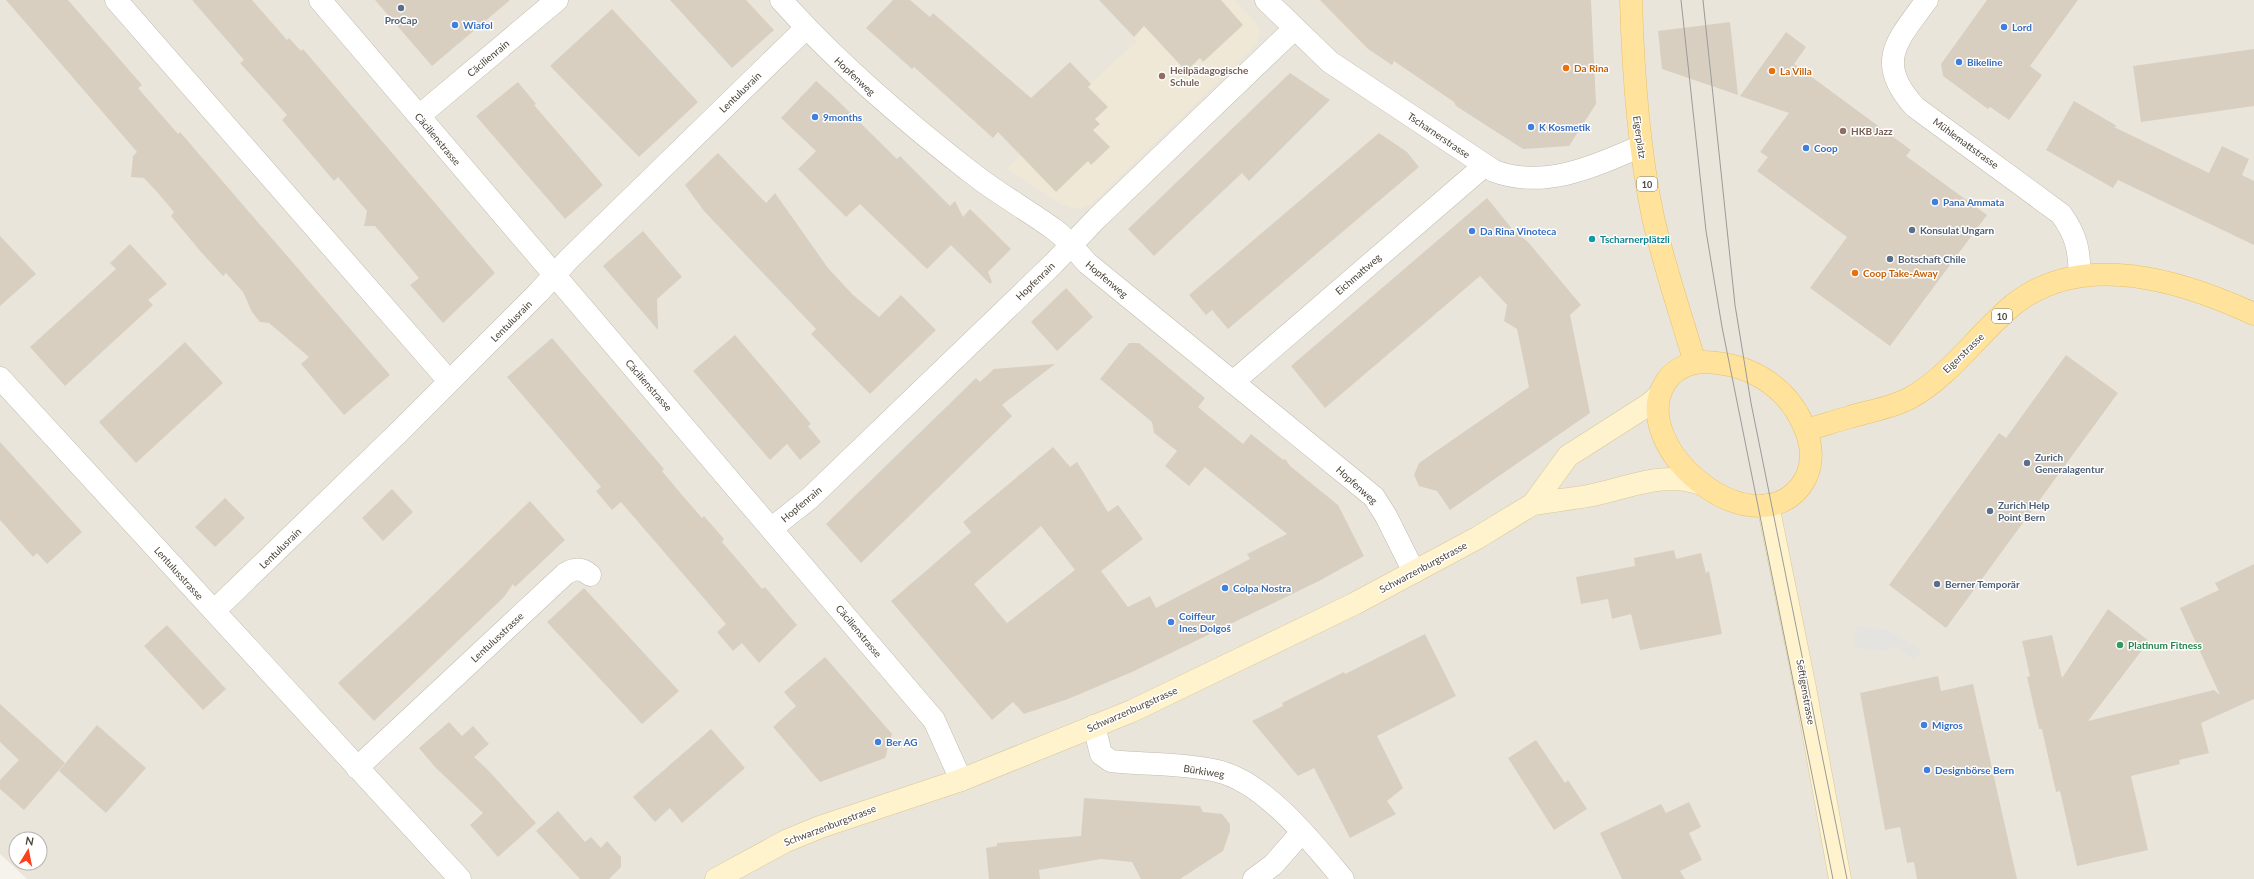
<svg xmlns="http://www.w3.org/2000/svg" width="2254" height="879" viewBox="0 0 2254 879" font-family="Lato,sans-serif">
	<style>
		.residential { fill: #eae5da; fill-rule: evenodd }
		.education { fill: #efe8d6 }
		.parking { fill: #e5e3e0 }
		.building { fill: #d8cfc1; fill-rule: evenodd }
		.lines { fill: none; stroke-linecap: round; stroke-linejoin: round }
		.street-casing { stroke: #c2bbae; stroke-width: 23 }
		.secondary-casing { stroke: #d6c79b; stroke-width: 23 }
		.primary-casing { stroke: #e6c16a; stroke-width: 23 }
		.street { stroke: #fff; stroke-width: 22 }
		.secondary { stroke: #fff3cd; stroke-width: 22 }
		.primary { stroke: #ffe39c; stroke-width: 22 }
		.tram { stroke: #9a9a9a; stroke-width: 1 }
		.service-dot { fill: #5c6f8a; stroke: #fff; stroke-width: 1.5 }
		.shop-dot { fill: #3f7fe0; stroke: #fff; stroke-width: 1.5 }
		.food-dot { fill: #e8710a; stroke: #fff; stroke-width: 1.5 }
		.education-dot { fill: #8d6e63; stroke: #fff; stroke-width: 1.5 }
		.culture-dot { fill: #0f9aa8; stroke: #fff; stroke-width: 1.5 }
		.leisure-dot { fill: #2e9e5b; stroke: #fff; stroke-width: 1.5 }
		.labels { text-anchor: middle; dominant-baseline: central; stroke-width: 3; stroke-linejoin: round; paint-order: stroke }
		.shield { fill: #fff; stroke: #817c74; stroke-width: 1 }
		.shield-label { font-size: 9px; font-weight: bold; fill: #4b4439 }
		.service-label { font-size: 10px; font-weight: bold; fill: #4e5e75; stroke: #fff; text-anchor: start }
		.shop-label { font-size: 10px; font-weight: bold; fill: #366cbe; stroke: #fff; text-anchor: start }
		.street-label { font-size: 10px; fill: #4b4439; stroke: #fff }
		.food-label { font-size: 10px; font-weight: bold; fill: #c56008; stroke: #fff; text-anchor: start }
		.education-label { font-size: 10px; font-weight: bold; fill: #785e54; stroke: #fff; text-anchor: start }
		.culture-label { font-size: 10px; font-weight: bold; fill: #0d838f; stroke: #fff; text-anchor: start }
		.leisure-label { font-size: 10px; font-weight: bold; fill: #27864d; stroke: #fff; text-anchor: start }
	</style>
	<rect width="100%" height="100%" fill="#f6f3ec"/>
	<path class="residential" d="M0,0H2254V879H27L0,854ZM16,839H40V863H16Z"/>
	<polygon class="education" points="1101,0 1234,0 1256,23 1260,32 1256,45 1090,205 1082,208 1074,208 1061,204 1007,169 1066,107 1137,41"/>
	<polygon class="parking" points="1856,626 1888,630 1922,651 1915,660 1896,646 1887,651 1853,648"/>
	<g class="building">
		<polygon points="6,0 68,0 142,85 138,88 178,134 180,132 390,375 344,415 301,364 309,357 269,323 260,322 252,312 243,292 226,273 223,276 201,252 171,216 174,212 158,193 144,178 131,177 133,156 137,152"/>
		<polygon points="192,0 252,0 287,40 289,38 301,51 303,49 495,273 443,323 410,285 419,278 375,226 364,226 367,211 338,177 334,181 282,120 287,115 240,63 244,60"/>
		<polygon points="375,0 510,0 432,66"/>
		<polygon points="670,0 746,0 774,30 732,68"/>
		<polygon points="893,0 910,0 930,17 933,13 1031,98 1070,62 1091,84 1088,87 1108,107 1095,119 1100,124 1093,130 1110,147 1091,165 1088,161 1056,192 998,132 993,138 914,67 912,69 866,28"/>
		<polygon points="1099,0 1221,0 1243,25 1203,62 1200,58 1186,71 1144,26 1134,37"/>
		<polygon points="1320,0 1591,0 1596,104 1569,146 1523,149 1456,106 1454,102 1394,61 1392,65 1368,49"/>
		<polygon points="1987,0 2078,0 2030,66 2042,75 2009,120 1990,107 1988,109 1943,76 1941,64"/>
		<polygon points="612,9 698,102 639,157 550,66"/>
		<polygon points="1730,22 1738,95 1662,69 1658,31"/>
		<polygon points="1786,32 1806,47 1794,64 1911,150 1906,156 1987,215 1890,346 1810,288 1847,237 1757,171 1768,157 1760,152 1789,113 1740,96"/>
		<polygon points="2254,49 2254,106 2141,122 2133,66"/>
		<polygon points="1290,73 1330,100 1249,181 1242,173 1154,256 1128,229"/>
		<polygon points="816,81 832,95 897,159 900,156 950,206 955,201 963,217 970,209 1011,249 988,272 992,282 990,284 951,245 927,269 860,204 846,217 798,169 816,151 781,118"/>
		<polygon points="518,82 536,104 534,105 603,185 565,219 476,116"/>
		<polygon points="2074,101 2117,126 2114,127 2209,173 2222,146 2249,159 2242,175 2254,181 2254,245 2118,180 2113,188 2046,150"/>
		<polygon points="1379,133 1407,152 1419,167 1228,329 1212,310 1206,315 1189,295"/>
		<polygon points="718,153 766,203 775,193 828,268 852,294 879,317 901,295 936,330 870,394 811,334 816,329 704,211 685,185"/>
		<polygon points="1487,198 1513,230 1528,242 1581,305 1570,315 1590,413 1450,510 1437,491 1419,486 1414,475 1419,463 1529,387 1517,329 1504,321 1507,305 1480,276 1325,408 1291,366"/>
		<polygon points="643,231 682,277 657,299 658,330 603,266"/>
		<polygon points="0,236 36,274 0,306"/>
		<polygon points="130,244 167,284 148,300 153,305 65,386 30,347 116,269 110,263"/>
		<polygon points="1066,288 1093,317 1057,351 1031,322"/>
		<polygon points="735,335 811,424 808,426 821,442 800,460 787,444 770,460 693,371"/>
		<polygon points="552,338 664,469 662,471 682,495 702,518 704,516 724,539 722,542 742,565 762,589 765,587 797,625 759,663 742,643 733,651 717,632 726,624 621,502 612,510 596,491 601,487 507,377"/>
		<polygon points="185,342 223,383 136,463 99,422"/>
		<path d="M1129,343H1139L1205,398L1198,407L1243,444L1251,434L1282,459L1286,460L1290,466L1338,505L1364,556L1319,581L1132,672L1068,699L1024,714L1013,702L992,720L891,601L971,532L963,522L1053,447L1070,467L1077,462L1108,512L1118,505L1143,539L1101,571L1128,607L1150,596L1156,608L1250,559L1247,554L1287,534L1205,467L1189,486L1165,466L1177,451L1154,433L1152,422L1100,379ZM1041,526L1075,570L1007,623L974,584Z"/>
		<polygon points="2066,355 2118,393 1946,628 1889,585 1999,433 2006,438"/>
		<polygon points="1055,364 1002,405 1012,416 861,563 826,524 976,378 980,382 994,369"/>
		<polygon points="0,442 82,532 47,564 37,553 33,557 0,520"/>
		<polygon points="392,489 413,512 383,541 362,518"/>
		<polygon points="225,498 245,518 215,547 195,527"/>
		<polygon points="530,501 565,540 515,587 513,584 504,597 374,721 338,683 426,602"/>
		<polygon points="1674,550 1676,559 1701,553 1706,573 1709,571 1722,634 1640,650 1631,614 1612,619 1608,599 1581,604 1576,577 1635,566 1634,558"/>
		<polygon points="2254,564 2254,699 2201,723 2209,753 2179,760 2180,764 2131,776 2148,850 2077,866 2060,791 2056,792 2042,729 2039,729 2027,677 2030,676 2022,641 2052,635 2062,678 2108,609 2149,641 2088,721 2214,690 2220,695 2180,608 2219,590 2215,583"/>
		<polygon points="584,588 679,691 642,724 547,622"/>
		<polygon points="167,625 226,689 203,710 144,646"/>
		<polygon points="1425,634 1456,696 1377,736 1403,788 1387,801 1396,814 1350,838 1314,768 1298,776 1252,721 1283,706 1282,703 1344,672 1345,674"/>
		<polygon points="825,657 892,734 885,758 820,782 773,727 796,706 784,692"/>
		<polygon points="1938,676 1941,691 1973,684 2017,879 1917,879 1914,862 1907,863 1900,827 1885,830 1860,693"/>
		<polygon points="0,704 65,763 24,810 0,789 0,780 19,760 0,742"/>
		<polygon points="449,722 462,736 473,726 489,744 474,757 488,770 536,823 498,857 470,825 483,813 435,767 419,748"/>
		<polygon points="97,725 146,768 106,813 59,771"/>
		<polygon points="711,729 745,768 682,823 670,808 655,822 633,797"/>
		<polygon points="1536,740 1565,783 1568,780 1587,809 1554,830 1508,758"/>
		<polygon points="1084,798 1200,806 1203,812 1222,814 1230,824 1230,831 1223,851 1180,879 1141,879 1132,862 1101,859 1039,870 1040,879 989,879 986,848 997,846 997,843 1081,836"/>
		<polygon points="1689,802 1701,827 1689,833 1702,860 1680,871 1685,879 1622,879 1600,833 1661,804 1666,813"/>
		<polygon points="558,811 585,842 591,837 601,848 607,841 621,857 621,867 609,879 580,879 536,831"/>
	</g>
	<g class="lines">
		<g class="street-casing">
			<g id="street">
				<polyline points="116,0 449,381"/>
				<polyline points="320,0 934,720 961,780"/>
				<path d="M781,0C840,66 907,123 977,177C1002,196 1029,211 1055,230C1067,239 1077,252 1087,263L1374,497L1386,516L1414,572"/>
				<path d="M1266,0L1330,62L1494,171C1545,190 1595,166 1641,146"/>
				<path d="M1927,0C1897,41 1874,62 1915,107L2061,214C2077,236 2079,250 2080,276"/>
				<polyline points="419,116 557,0"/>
				<polyline points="0,378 460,879"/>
				<polyline points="1233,382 1484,166"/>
				<polyline points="772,528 810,498 1053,264 1097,218 1294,29"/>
				<polyline points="214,611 400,431 538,293 568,260 806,28"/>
				<path d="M1094,726L1101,754L1111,761C1146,765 1183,763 1217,771C1264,781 1313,843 1343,879"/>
				<path d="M357,768L565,574C574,568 582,568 590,575"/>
				<polyline points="1254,879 1273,865 1301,833"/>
			</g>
		</g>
		<g class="secondary-casing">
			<g id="secondary">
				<path d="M1533,504C1551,501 1570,499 1588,496C1625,489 1663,470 1701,484"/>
				<polyline points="1768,505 1805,688 1840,879"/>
				<polyline points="716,879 786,841 820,827 961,780 1132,711 1354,604 1477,538 1533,504 1568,456 1651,403 1659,395"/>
			</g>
		</g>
		<g class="primary-casing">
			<g id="primary">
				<path d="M1631,0C1633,73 1638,146 1653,217C1664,266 1681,315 1695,363"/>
				<path d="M1704,362C1747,363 1785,384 1803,424C1813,444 1815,468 1800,487C1750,548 1629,448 1664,385C1672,370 1687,363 1704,362Z"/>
				<path d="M1806,430C1821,426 1835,421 1850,417C1869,411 1892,408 1910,398C1949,377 1979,333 2013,305C2083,249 2182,281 2254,314"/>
			</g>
		</g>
		<use href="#street" class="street"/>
		<use href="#secondary" class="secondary"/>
		<use href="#primary" class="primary"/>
		<g class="tram">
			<polyline points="1681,0 1706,231 1722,327 1833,879"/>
			<polyline points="1703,0 1735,305 1751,403 1847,879"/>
		</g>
	</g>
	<g class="service-dot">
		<circle cx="401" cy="8" r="4"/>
		<circle cx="1912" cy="230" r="4"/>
		<circle cx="1890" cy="259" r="4"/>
		<circle cx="2027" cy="463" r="4"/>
		<circle cx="1990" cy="511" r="4"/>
		<circle cx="1937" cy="584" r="4"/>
	</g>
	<g class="shop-dot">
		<circle cx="455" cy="25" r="4"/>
		<circle cx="2004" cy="27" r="4"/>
		<circle cx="1959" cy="62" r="4"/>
		<circle cx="815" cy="117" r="4"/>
		<circle cx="1531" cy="127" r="4"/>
		<circle cx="1806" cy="148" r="4"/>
		<circle cx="1935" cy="202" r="4"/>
		<circle cx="1472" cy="231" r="4"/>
		<circle cx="1225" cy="588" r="4"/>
		<circle cx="1171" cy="622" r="4"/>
		<circle cx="1924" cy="725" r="4"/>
		<circle cx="878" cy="742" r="4"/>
		<circle cx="1927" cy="770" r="4"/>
	</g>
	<g class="food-dot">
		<circle cx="1566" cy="68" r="4"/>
		<circle cx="1772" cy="71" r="4"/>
		<circle cx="1855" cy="273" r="4"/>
	</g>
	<g class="education-dot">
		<circle cx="1162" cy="76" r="4"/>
		<circle cx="1843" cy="131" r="4"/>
	</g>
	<circle class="culture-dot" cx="1592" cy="239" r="4"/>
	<circle class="leisure-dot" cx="2120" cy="645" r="4"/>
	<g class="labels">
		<g class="shield">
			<rect x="1637" y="177" width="20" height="14" rx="3"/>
			<rect x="1992" y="309" width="20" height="14" rx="3"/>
		</g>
		<g class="shield-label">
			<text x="1647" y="184">10</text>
			<text x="2002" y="316">10</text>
		</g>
		<g class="service-label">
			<text x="401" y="20" text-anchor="middle">ProCap</text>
			<text x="1920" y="230">Konsulat Ungarn</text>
			<text x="1898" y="259">Botschaft Chile</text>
			<text x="2035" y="457">Zurich<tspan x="2035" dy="12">Generalagentur</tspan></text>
			<text x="1998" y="505">Zurich Help<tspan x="1998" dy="12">Point Bern</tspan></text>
			<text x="1945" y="584">Berner Temporär</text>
		</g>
		<g class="shop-label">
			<text x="463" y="25">Wiafol</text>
			<text x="2012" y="27">Lord</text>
			<text x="1967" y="62">Bikeline</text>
			<text x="823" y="117">9months</text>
			<text x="1539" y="127">K Kosmetik</text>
			<text x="1814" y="148">Coop</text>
			<text x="1943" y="202">Pana Ammata</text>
			<text x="1480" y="231">Da Rina Vinoteca</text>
			<text x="1233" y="588">Colpa Nostra</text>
			<text x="1179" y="616">Coiffeur<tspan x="1179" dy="12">Ines Dolgoš</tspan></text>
			<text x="1932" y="725">Migros</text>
			<text x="886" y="742">Ber AG</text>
			<text x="1935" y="770">Designbörse Bern</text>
		</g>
		<g class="street-label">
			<text transform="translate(488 58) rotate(-40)">Cäcilienrain</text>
			<text transform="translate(855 76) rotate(43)">Hopfenweg</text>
			<text transform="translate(740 92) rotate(-44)">Lentulusrain</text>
			<text transform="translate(1439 135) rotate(34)">Tscharnerstrasse</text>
			<text transform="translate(1640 137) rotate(82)">Eigerplatz</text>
			<text transform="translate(438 139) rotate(50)">Cäcilienstrasse</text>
			<text transform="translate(1966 143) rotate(36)">Mühlemattstrasse</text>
			<text transform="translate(1358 274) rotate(-41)">Eichmattweg</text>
			<text transform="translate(1107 279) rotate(40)">Hopfenweg</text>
			<text transform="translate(1035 281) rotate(-44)">Hopfenrain</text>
			<text transform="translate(511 321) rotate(-45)">Lentulusrain</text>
			<text transform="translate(1963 353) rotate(-44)">Eigerstrasse</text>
			<text transform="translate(649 385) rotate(49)">Cäcilienstrasse</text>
			<text transform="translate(1357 485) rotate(42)">Hopfenweg</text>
			<text transform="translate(801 504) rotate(-40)">Hopfenrain</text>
			<text transform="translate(280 548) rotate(-44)">Lentulusrain</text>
			<text transform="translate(1423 567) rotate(-28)">Schwarzenburgstrasse</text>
			<text transform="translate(179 573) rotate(48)">Lentulusstrasse</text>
			<text transform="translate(859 631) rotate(50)">Cäcilienstrasse</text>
			<text transform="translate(497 637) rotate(-43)">Lentulusstrasse</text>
			<text transform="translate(1806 692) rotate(80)">Seftigenstrasse</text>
			<text transform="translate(1132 709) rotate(-24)">Schwarzenburgstrasse</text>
			<text transform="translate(1204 771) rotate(9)">Bürkiweg</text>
			<text transform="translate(830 825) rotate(-21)">Schwarzenburgstrasse</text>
		</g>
		<g class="food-label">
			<text x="1574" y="68">Da Rina</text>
			<text x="1780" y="71">La Villa</text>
			<text x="1863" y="273">Coop Take-Away</text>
		</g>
		<g class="education-label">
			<text x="1170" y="70">Heilpädagogische<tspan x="1170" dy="12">Schule</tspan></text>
			<text x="1851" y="131">HKB Jazz</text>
		</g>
		<g class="culture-label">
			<text x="1600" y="239">Tscharnerplätzli</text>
		</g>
		<g class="leisure-label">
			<text x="2128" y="645">Platinum Fitness</text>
		</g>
	</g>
	<g transform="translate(28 851) rotate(10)"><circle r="19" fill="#ffffff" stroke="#b7b4b0"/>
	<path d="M0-3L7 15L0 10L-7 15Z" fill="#fc3f1d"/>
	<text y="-6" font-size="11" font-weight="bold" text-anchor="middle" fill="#4b4439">N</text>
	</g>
</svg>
